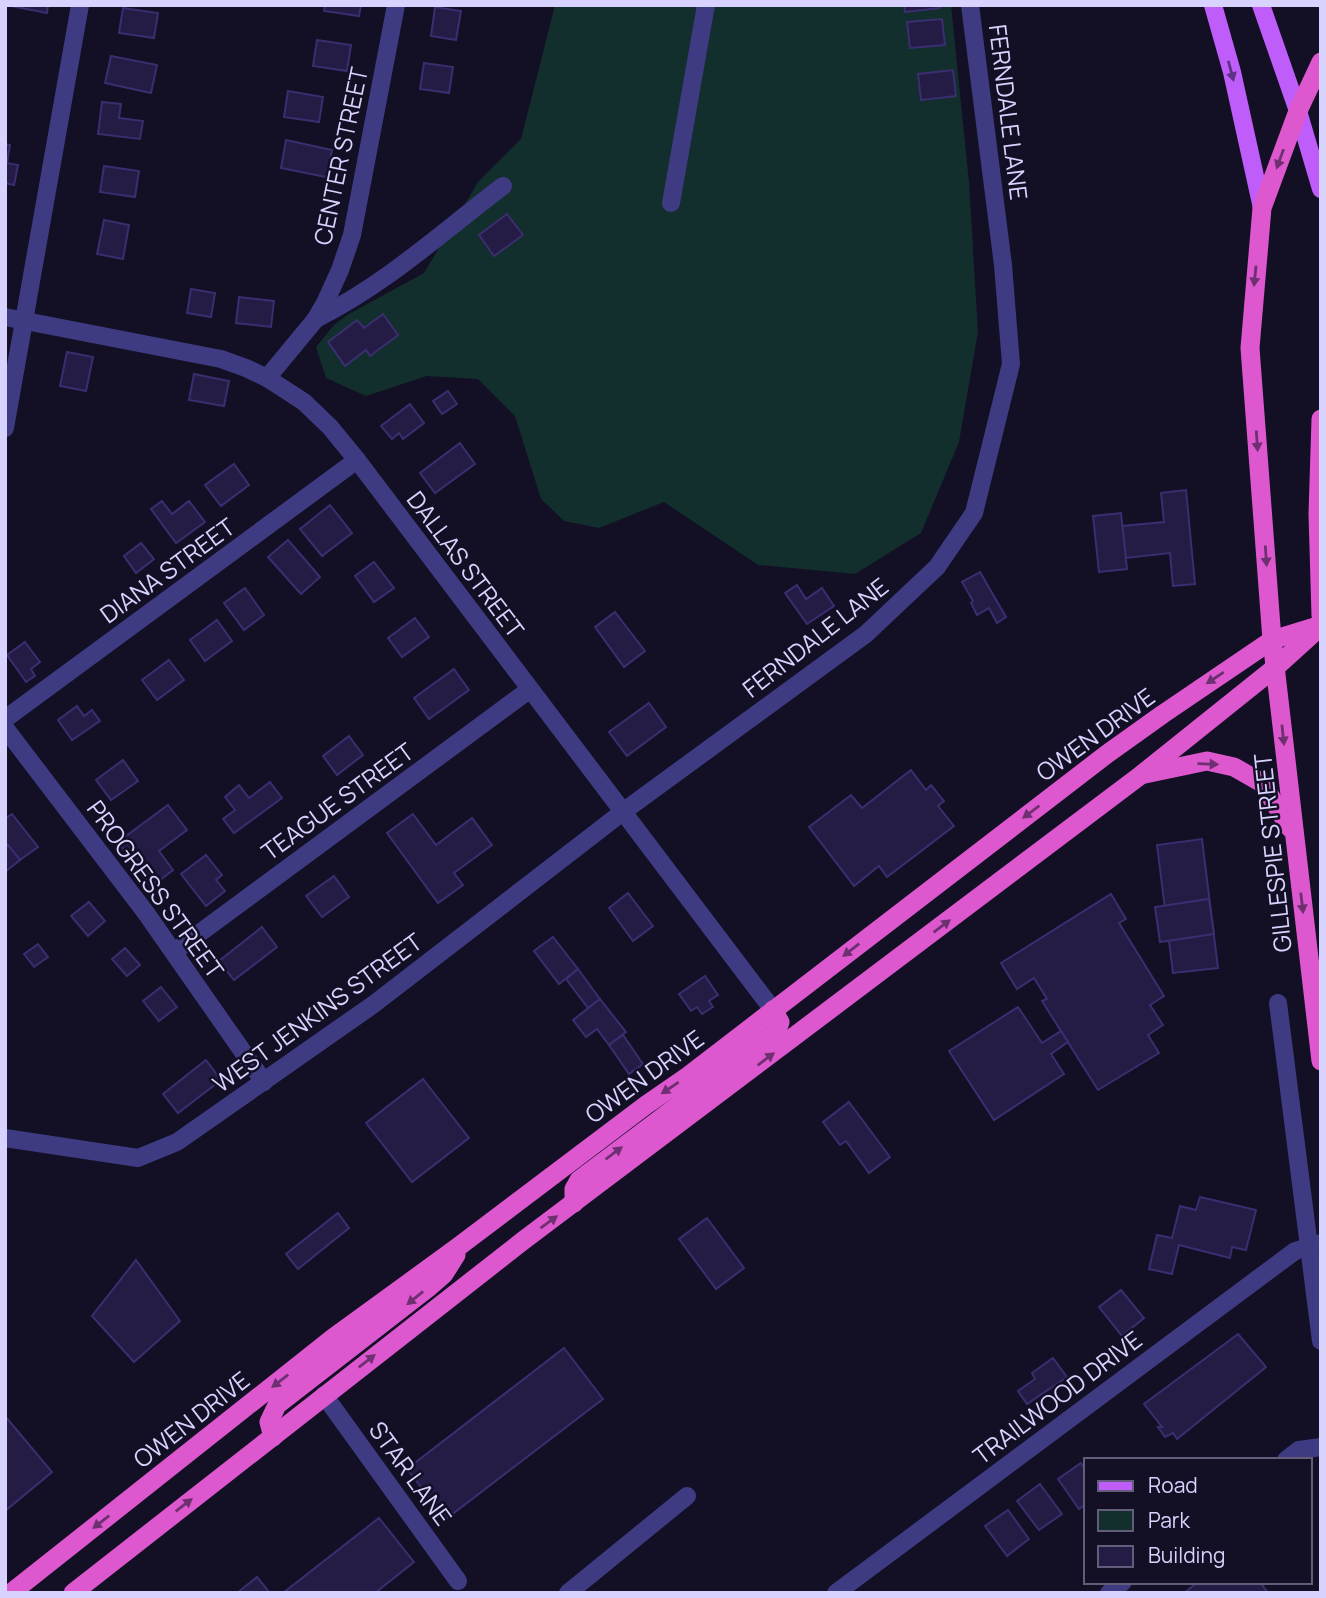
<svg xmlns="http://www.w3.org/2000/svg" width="1326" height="1598" viewBox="0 0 1326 1598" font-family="Manrope,sans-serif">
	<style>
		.green { fill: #122e2d }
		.building { fill: #241c45; stroke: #3b2e70; stroke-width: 2 }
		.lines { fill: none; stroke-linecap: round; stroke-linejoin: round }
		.minor { stroke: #3e3b82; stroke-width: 18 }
		.primary { stroke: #bf5dfb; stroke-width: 18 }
		.trunk { stroke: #dd58cf; stroke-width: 19 }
		.oneway { fill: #603285 }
		.oneway2 { fill: #6e3071 }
		.labels { text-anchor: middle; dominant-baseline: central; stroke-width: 5; stroke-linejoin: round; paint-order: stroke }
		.street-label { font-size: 24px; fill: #d8d3fe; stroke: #130f24 }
	</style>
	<rect width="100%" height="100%" fill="#130f24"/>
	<polygon class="green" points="555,5 951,5 969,182 978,332 959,442 921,533 855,574 758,565 664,502 599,528 564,521 541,499 515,416 478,379 427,376 366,396 326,378 316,347 334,325 347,315 424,273 478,182 521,139"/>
	<g class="building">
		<polygon points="6,5 48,5 47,13"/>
		<polygon points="325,5 361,5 359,16 324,11"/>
		<polygon points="904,5 940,5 940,8 905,12"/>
		<polygon points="435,7 461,11 456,40 431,36"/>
		<polygon points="123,8 158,13 154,38 119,33"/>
		<polygon points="942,19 945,45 910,48 907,22"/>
		<polygon points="317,40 351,45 347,71 313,66"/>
		<polygon points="111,56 157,65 151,93 105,83"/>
		<polygon points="424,63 453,67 449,93 420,89"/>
		<polygon points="953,70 956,96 921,100 918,74"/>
		<polygon points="288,91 323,97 319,122 284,117"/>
		<polygon points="102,102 121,104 119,118 143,121 140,139 98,134"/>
		<polygon points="286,140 332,150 326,177 281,168"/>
		<polygon points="5,144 10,145 7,163 18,165 14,185 5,183"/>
		<polygon points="104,166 139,171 135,197 100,192"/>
		<polygon points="507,214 523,235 494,256 479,235"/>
		<polygon points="104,220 129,225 123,259 97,254"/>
		<polygon points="191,289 215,293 211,317 187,313"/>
		<polygon points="239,297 274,301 271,327 236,323"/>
		<polygon points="383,314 398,335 370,356 366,350 345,366 328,342 357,320 364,328"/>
		<polygon points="67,352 93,357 86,391 60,386"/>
		<polygon points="194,374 229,381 224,406 189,400"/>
		<polygon points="448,391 457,404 442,414 433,401"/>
		<polygon points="410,404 424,423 403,439 399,433 392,439 381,426"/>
		<polygon points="460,443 475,464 435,493 420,473"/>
		<polygon points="234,464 249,485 221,506 205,485"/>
		<polygon points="1186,490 1195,584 1173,586 1170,553 1126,558 1122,526 1164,522 1161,493"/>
		<polygon points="162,501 172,514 189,501 205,522 176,543 151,509"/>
		<polygon points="330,505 352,533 322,556 300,529"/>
		<polygon points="1121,513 1127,569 1099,572 1093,516"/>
		<polygon points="288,540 320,577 301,594 268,557"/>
		<polygon points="141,543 154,559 136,573 124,556"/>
		<polygon points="374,562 394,588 374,602 355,576"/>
		<polygon points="980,572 1006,617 997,623 989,608 977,615 971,603 973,601 962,582"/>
		<polygon points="797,585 806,599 822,588 834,606 807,624 785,593"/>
		<polygon points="245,588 264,615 244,630 224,603"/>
		<polygon points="615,612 645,651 624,667 595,627"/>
		<polygon points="415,618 429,637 402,657 388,638"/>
		<polygon points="217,620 232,641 205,661 190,640"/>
		<polygon points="25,642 40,662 31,669 35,676 26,682 7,655"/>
		<polygon points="169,660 184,680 157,700 142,680"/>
		<polygon points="454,669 469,690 429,719 414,698"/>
		<polygon points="649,703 666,727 627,756 609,732"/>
		<polygon points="77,706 84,716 92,710 100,721 72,740 58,720"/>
		<polygon points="349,736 363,755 337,775 323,756"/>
		<polygon points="123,760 138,781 111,800 96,780"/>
		<polygon points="911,770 926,790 931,785 944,801 938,806 954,826 887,877 879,866 854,886 809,827 851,795 862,808"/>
		<polygon points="270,782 282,798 234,833 223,819 235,810 225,797 239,785 249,798"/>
		<polygon points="168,805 187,830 159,851 173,870 151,887 118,842"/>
		<polygon points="12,814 38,847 20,860 5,842 5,819"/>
		<polygon points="413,814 436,845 472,818 492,845 454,873 463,885 438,903 387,833"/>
		<polygon points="1202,839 1218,968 1173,973 1157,845"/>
		<polygon points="8,845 20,860 5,872 5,848"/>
		<polygon points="206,855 222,875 216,880 225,891 206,906 181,874"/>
		<polygon points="334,876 349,897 322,917 306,896"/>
		<polygon points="628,893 653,926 633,941 609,908"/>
		<polygon points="1111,894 1126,919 1119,923 1164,996 1150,1005 1163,1025 1148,1035 1159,1053 1098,1090 1042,1001 1047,999 1034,978 1017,989 1001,963"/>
		<polygon points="1209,899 1214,934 1160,942 1155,907"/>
		<polygon points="89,902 105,921 88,936 71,916"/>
		<polygon points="262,927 277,947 234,980 219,961"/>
		<polygon points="553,937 578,969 559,984 534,951"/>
		<polygon points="38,944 48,957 34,967 24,954"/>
		<polygon points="125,948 140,965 127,976 112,959"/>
		<polygon points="578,969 600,999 588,1008 566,979"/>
		<polygon points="705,976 718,995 709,1001 713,1007 702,1014 697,1007 691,1011 679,994"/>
		<polygon points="161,987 177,1007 159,1021 143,1001"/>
		<polygon points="600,999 626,1032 609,1045 597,1029 586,1037 573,1020"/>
		<polygon points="1018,1007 1042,1043 1061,1031 1068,1042 1051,1054 1064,1074 994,1120 949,1051"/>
		<polygon points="623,1035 643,1064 629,1074 609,1045"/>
		<polygon points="206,1060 221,1080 178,1113 163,1094"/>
		<polygon points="423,1079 469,1138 412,1182 366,1123"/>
		<polygon points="849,1102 890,1157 869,1173 846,1141 840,1145 823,1122"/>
		<polygon points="1200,1197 1256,1210 1246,1250 1232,1247 1230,1258 1179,1245 1172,1274 1149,1269 1157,1235 1172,1238 1180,1206 1196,1210"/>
		<polygon points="338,1213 349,1228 298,1269 286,1254"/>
		<polygon points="707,1218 744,1268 716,1289 679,1239"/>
		<polygon points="136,1260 180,1321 134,1362 92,1316"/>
		<polygon points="1121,1290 1144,1318 1122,1336 1099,1307"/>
		<polygon points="1238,1334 1266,1367 1177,1439 1173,1433 1165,1437 1158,1427 1162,1427 1144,1404"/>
		<polygon points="564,1348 603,1399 446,1519 407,1469"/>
		<polygon points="1053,1358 1067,1377 1027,1404 1018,1391 1035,1379 1032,1373"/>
		<polygon points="5,1416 52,1472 5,1511"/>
		<polygon points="1081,1463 1086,1471 1086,1504 1079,1509 1058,1479"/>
		<polygon points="1040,1484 1062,1514 1039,1530 1017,1501"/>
		<polygon points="1008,1510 1029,1539 1007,1556 985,1526"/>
		<polygon points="379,1518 414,1562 375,1593 283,1593"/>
		<polygon points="257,1577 270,1593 237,1593"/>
		<polygon points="1198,1582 1260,1582 1268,1593 1184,1593"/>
	</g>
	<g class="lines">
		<g class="minor">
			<polyline points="671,203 706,5"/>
			<polyline points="5,317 221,359 246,368 267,378 304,402 330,427 357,460 773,1010"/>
			<path d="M316,319C386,284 441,233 503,186"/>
			<polyline points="267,378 315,320 325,303 340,270 352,235 396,5"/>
			<polyline points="5,428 80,5"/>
			<polyline points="5,719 357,460"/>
			<polyline points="5,728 146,913 264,1082"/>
			<polyline points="174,952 529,690"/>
			<polyline points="1278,1003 1321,1341"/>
			<polyline points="5,1138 138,1158 177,1142 374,1004 624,811 866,634 937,567 974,513 1011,364 1003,265 970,5"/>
			<polyline points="324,1395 458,1581"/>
			<polyline points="1286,1460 1299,1450 1321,1447"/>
			<polyline points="568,1593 687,1496"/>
			<polyline points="836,1593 1295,1251 1321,1243"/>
			<polyline points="1109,1593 1123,1582"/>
		</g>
		<g class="primary">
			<polyline points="1213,5 1232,72 1262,208"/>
			<polyline points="1261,5 1298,111 1321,189"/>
		</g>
		<g class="trunk">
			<polyline points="1321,62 1298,111 1262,208 1250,348 1272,640 1321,1061"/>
			<polyline points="1321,419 1318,514 1321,616"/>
			<polyline points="1145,774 1207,761 1234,767 1262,783 1290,828"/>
			<polyline points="574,1203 574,1189 579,1180 777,1031 780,1022 773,1010"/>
			<polyline points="273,1437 269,1422 277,1405 428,1288 444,1274 456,1255"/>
			<polyline points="11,1593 333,1338 458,1247 646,1105 688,1076 1107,754 1163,714 1272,640 1321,625"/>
			<polyline points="73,1593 524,1240 1141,775 1276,667 1320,627"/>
		</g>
	</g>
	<defs><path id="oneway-solid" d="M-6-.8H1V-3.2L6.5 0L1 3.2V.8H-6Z" transform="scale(1.75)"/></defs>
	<use class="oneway" href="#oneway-solid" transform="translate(1231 71) rotate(75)"/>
	<g class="oneway2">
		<use href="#oneway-solid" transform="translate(1280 159) rotate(110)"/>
		<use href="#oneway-solid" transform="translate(1255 276) rotate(96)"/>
		<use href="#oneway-solid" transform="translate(1257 441) rotate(86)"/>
		<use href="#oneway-solid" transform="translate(1266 556) rotate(86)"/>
		<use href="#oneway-solid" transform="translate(1215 678) rotate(146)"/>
		<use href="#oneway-solid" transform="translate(1283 735) rotate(84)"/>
		<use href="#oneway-solid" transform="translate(1208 764) rotate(2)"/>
		<use href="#oneway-solid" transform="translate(1031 812) rotate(143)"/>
		<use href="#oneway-solid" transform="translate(1302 903) rotate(83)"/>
		<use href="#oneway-solid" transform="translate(942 926) rotate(-37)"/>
		<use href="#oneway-solid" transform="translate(851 950) rotate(142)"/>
		<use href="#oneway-solid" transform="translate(766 1059) rotate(-37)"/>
		<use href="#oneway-solid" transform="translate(670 1088) rotate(146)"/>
		<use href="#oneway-solid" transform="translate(614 1153) rotate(-37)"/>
		<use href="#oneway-solid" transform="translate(549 1222) rotate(-36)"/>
		<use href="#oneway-solid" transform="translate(415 1298) rotate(141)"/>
		<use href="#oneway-solid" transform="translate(367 1361) rotate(-38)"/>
		<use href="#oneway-solid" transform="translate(280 1381) rotate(142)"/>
		<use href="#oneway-solid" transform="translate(184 1505) rotate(-38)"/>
		<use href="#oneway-solid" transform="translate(101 1522) rotate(142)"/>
	</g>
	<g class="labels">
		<g class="street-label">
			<text transform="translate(1009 112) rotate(83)">FERNDALE LANE</text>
			<text transform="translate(340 156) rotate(-78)">CENTER STREET</text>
			<text transform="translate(466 564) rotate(53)">DALLAS STREET</text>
			<text transform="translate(167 570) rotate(-36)">DIANA STREET</text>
			<text transform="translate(815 637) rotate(-38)">FERNDALE LANE</text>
			<text transform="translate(1095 734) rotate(-36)">OWEN DRIVE</text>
			<text transform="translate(337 801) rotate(-36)">TEAGUE STREET</text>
			<text transform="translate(1272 853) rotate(-96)">GILLESPIE STREET</text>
			<text transform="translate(156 889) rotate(54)">PROGRESS STREET</text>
			<text transform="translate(317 1012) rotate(-36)">WEST JENKINS STREET</text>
			<text transform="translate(644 1076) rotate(-36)">OWEN DRIVE</text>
			<text transform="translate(1057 1397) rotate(-37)">TRAILWOOD DRIVE</text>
			<text transform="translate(191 1419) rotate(-38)">OWEN DRIVE</text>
			<text transform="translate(411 1473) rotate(54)">STAR LANE</text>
		</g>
	</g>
	<rect width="1326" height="1598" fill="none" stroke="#d8d3fe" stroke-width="14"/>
	<rect x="1084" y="1458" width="228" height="126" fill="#130f24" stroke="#625d7b" stroke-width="2"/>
	<rect x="1098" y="1481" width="35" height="10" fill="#bf5dfb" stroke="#625d7b" stroke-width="2"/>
	<text x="1148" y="1493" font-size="21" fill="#d8d3fe">Road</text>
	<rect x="1098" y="1510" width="35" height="21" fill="#122e2d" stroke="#625d7b" stroke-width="2"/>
	<text x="1148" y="1528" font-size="21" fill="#d8d3fe">Park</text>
	<rect x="1098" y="1546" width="35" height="21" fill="#241c45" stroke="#625d7b" stroke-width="2"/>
	<text x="1148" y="1563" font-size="21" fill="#d8d3fe">Building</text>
</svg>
